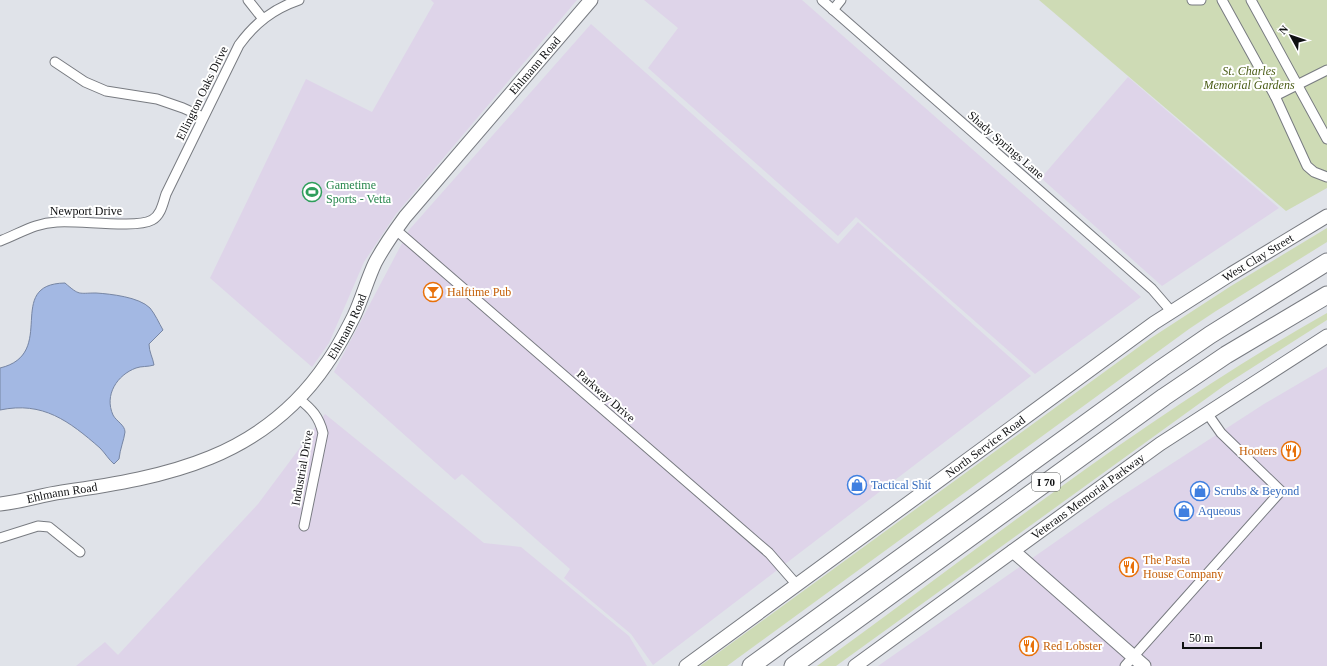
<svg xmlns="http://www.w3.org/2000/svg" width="1327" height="666" viewBox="0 0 1327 666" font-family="'Times New Roman',serif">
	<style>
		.commercial { fill: #ded4e9 }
		.green { fill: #cedbb5 }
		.water { fill: #a3b8e3; stroke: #7786a4 }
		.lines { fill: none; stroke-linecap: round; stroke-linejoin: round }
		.street-casing { stroke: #787b81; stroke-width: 11 }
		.secondary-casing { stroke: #787b81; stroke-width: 15 }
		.highway-casing { stroke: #787b81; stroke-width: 19 }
		.street { stroke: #fff; stroke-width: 9 }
		.secondary { stroke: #fff; stroke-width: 13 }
		.highway { stroke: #fff; stroke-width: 17 }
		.labels { text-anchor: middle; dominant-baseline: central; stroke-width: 4; stroke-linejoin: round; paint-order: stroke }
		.shield { fill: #fff; stroke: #575859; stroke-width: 1 }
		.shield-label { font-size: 11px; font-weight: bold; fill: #0f1012 }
		.street-label { font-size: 12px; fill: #0f1012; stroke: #fff }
		.park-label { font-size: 12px; font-style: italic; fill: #4c5e18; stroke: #fff }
		.leisure-label { font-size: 12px; fill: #27864d; stroke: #fff; text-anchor: start }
		.food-label { font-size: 12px; fill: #c56008; stroke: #fff; text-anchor: start }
		.shop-label { font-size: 12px; fill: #366cbe; stroke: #fff; text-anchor: start }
	</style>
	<rect width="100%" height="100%" fill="#e0e3e9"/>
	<g class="commercial">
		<polygon points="431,0 577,0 396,214 364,262 329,343 312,367 210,278 306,79 372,112 434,3"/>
		<polygon points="644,0 802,0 1141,297 1035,374 856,217 838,236 648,68 678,28"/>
		<polygon points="591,24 838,244 858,222 1031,376 653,665 631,634 564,578 570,569 462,474 455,480 334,372 409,230"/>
		<polygon points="1128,77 1279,208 1162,286 1041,178"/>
		<polygon points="1327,367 1327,666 878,666 1111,503 1264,404"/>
		<polygon points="325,414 484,543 521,547 629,636 647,666 76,666 105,642 118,655 258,504"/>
	</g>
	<g class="green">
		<polygon points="1039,0 1327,0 1327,188 1286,211"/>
		<polygon points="1327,228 1327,242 1216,311 1189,329 727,666 700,666 1151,338 1231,286"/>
		<path d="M1327,313V320L1225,385L836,666H817C984,545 1147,415 1327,313Z"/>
	</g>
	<path class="water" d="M65,283C80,296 78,293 96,293C111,294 139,297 150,308C155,314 159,323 163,330L149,344C149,352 153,358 154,365C148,367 141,366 136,368C117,375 104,395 113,415C116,421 125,425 125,432C124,440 120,449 119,459L114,464C109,460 105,453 100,448C69,421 43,401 0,410V368C59,354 3,284 65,283Z"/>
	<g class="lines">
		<g class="street-casing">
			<g id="street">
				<polyline points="248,0 263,19"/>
				<polyline points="822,0 1152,289 1171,311"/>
				<polyline points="1192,0 1201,0"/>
				<polyline points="1222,0 1275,96 1307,166 1314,172 1327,177"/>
				<polyline points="1251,0 1327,139"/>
				<polyline points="833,10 841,0"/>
				<polyline points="55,62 85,82 106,91 157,99 183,108 203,117"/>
				<polyline points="1275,96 1327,70"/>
				<polyline points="396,230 769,553 797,585"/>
				<path d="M0,241C21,233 34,223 57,222C79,220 135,229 152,220C161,215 163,203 166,194L239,45C255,23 273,9 299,0"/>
				<path d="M299,399C312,409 319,417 323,433L304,526"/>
				<polyline points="0,538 38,526 49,527 80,552"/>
				<polyline points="1125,666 1281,491 1221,433 1207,413"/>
			</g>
		</g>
		<g class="secondary-casing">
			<g id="secondary">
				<path id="s1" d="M0,504C21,502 41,495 62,492C168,477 263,458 327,363C337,349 346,332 354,316C362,299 367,280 375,263C384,246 394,232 405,217L591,0"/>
				<polyline points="1013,551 1144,666"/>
				<path id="s2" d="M686,666L1154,323L1231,274L1327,216"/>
				<path id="s3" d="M855,666L1160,444L1327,336"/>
			</g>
		</g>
		<g class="highway-casing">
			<g id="highway">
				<polyline points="751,666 1162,368 1210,335 1327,262"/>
				<polyline points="793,666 1164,397 1226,355 1327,295"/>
			</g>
		</g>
		<use href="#street" class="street"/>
		<use href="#secondary" class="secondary"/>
		<use href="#highway" class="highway"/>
	</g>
	<defs>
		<g id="stadium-ring" transform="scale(1)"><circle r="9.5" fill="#fff" stroke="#2e9e5b" stroke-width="1.5"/><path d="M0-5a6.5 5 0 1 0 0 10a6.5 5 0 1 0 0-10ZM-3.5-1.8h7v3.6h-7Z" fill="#2e9e5b"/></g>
		<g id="bar-ring" transform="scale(1)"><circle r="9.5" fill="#fff" stroke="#e8710a" stroke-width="1.5"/><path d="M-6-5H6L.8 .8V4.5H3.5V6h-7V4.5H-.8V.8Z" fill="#e8710a"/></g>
		<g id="restaurant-ring" transform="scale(1)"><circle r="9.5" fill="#fff" stroke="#e8710a" stroke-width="1.5"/><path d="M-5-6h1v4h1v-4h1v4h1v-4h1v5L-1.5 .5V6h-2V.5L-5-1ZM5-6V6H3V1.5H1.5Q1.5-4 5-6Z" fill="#e8710a"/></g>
		<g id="shop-ring" transform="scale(1)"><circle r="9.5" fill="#fff" stroke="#3f7fe0" stroke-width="1.5"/><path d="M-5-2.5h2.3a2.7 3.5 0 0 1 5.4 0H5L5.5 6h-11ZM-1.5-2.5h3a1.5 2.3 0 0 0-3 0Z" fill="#3f7fe0"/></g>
	</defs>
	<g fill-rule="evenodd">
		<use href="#stadium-ring" x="312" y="192"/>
		<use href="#bar-ring" x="433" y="292"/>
		<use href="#restaurant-ring" x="1291" y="451"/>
		<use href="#shop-ring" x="857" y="485"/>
		<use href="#shop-ring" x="1200" y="491"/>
		<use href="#shop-ring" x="1184" y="511"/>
		<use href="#restaurant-ring" x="1129" y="567"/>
		<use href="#restaurant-ring" x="1029" y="646"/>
	</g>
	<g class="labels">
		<rect class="shield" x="1032" y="473" width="28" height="18" rx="3"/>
		<g class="shield-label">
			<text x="1046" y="482">I 70</text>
		</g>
		<g class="street-label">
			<text stroke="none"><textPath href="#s1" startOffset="734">Ehlmann Road</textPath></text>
			<text transform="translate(202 93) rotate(-64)">Ellington Oaks Drive</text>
			<text transform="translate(1006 145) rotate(41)">Shady Springs Lane</text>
			<text x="86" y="211">Newport Drive</text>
			<text stroke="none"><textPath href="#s2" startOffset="703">West Clay Street</textPath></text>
			<text stroke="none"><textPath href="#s1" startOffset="410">Ehlmann Road</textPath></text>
			<text transform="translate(606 396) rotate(41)">Parkway Drive</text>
			<text stroke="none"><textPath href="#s2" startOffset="371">North Service Road</textPath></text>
			<text transform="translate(302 468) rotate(-80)">Industrial Drive</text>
			<text stroke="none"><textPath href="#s1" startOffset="63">Ehlmann Road</textPath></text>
			<text stroke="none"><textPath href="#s3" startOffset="288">Veterans Memorial Parkway</textPath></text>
		</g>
		<g class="park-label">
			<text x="1249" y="71">St. Charles<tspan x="1249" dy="14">Memorial Gardens</tspan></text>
		</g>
		<g class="leisure-label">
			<text x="326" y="185">Gametime<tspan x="326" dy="14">Sports - Vetta</tspan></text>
		</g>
		<g class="food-label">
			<text x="447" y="292">Halftime Pub</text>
			<text x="1277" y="451" text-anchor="end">Hooters</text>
			<text x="1143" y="560">The Pasta<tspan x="1143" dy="14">House Company</tspan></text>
			<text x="1043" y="646">Red Lobster</text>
		</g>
		<g class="shop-label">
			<text x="871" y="485">Tactical Shit</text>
			<text x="1214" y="491">Scrubs &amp; Beyond</text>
			<text x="1198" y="511">Aqueous</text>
		</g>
	</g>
	<g transform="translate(1291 36) rotate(310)" stroke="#ffffff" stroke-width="3" paint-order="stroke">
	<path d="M0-3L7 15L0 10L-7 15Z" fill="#0f1012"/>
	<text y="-6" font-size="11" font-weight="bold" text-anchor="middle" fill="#0f1012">N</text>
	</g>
	<path d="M1183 642v6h78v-6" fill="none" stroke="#0f1012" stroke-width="2"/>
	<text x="1189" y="642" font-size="12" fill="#0f1012" stroke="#ffffff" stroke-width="3" paint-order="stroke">50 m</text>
</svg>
